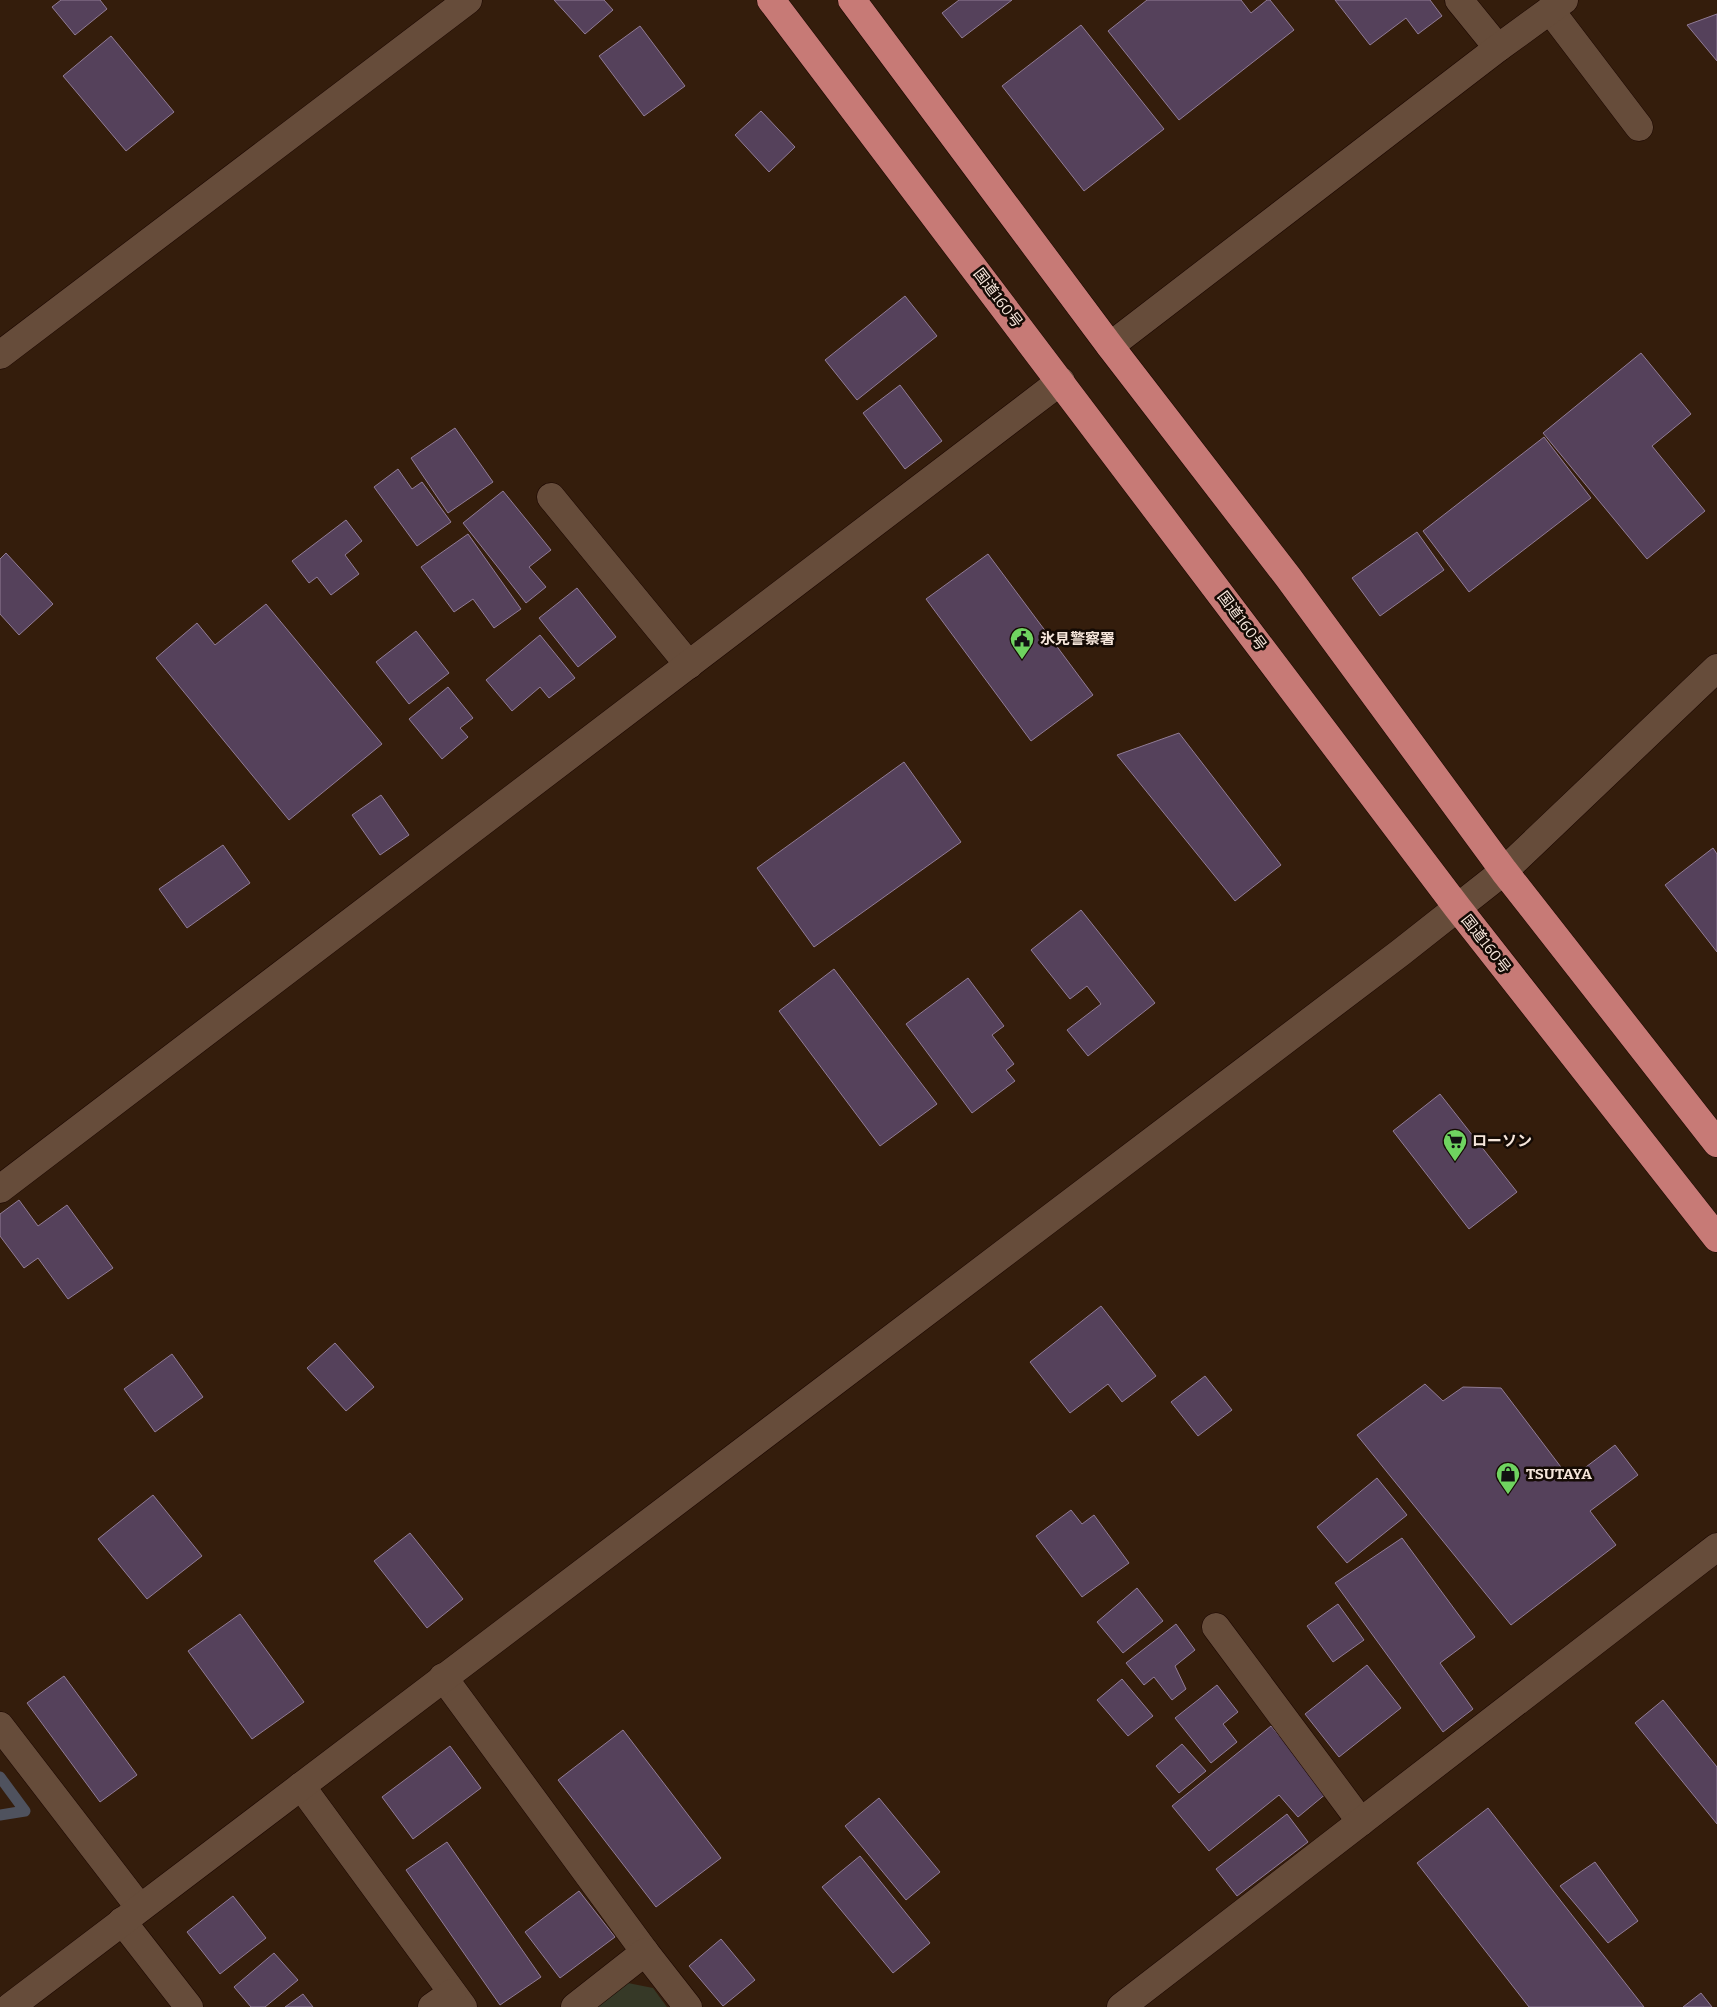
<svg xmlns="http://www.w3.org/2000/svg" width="1717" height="2007" viewBox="0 0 1717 2007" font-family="Bitter,'Noto Sans JP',serif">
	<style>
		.green { fill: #363927 }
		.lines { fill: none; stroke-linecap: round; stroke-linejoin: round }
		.stream { stroke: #4f525e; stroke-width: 11 }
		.building { fill: #55415b; stroke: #917c96 }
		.minor-casing { stroke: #1b0600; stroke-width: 29 }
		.highway-casing { stroke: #1b0600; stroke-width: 29 }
		.minor { stroke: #664c3a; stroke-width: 28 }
		.highway { stroke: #c77a76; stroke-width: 28 }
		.labels { text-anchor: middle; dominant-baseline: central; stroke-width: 5; stroke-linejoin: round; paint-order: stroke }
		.street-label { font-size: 15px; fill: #f6e6db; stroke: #140a04 }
		.poi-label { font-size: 15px; font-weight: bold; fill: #f6e6db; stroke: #140a04; text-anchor: start }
	</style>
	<rect width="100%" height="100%" fill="#341d0c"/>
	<polygon class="green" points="628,1983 653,1988 667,2007 595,2007"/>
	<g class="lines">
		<polyline class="stream" points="0,1777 25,1811 0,1815"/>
	</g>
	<g class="building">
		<polygon points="61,0 100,0 107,9 75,35 52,7"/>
		<polygon points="554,0 604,0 613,10 585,34"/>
		<polygon points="959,0 1012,0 962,38 942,13"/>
		<polygon points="1147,0 1241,0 1251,13 1267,0 1270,0 1294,30 1179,120 1108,31"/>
		<polygon points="1335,0 1430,0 1442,16 1418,34 1406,18 1370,45"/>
		<polygon points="1717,14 1717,61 1687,25"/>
		<polygon points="1081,25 1164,129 1084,191 1002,86"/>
		<polygon points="640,26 685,86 644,116 599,56"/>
		<polygon points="111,36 174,112 126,151 63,76"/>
		<polygon points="761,111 795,147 769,172 735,135"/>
		<polygon points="905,296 937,336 857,400 825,360"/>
		<polygon points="1641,353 1691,414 1652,446 1705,511 1647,559 1543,433"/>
		<polygon points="900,385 942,441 905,469 863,413"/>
		<polygon points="455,428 493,482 448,513 411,458"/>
		<polygon points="1544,437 1591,498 1469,592 1423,531"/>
		<polygon points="398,469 412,489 422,482 451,522 417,546 374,487"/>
		<polygon points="503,491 551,550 529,567 546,587 526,603 463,523"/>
		<polygon points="346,520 362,541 345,555 359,574 331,595 317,577 309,583 292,561"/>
		<polygon points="1417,532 1444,570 1380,616 1352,578"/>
		<polygon points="468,534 521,609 494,628 473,599 454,612 421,567"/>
		<polygon points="6,553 53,604 19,635 0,614 0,559"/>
		<polygon points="988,554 1093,695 1031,741 926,599"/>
		<polygon points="577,588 616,637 578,667 539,618"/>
		<polygon points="266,604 382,744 289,820 156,658 197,623 215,645"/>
		<polygon points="416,631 449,673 409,704 376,662"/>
		<polygon points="540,635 575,678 549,698 540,687 512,711 486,680"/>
		<polygon points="448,687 473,718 460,728 468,737 442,759 409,719"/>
		<polygon points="1179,733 1281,865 1235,901 1117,755"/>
		<polygon points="904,762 961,842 814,947 757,868"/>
		<polygon points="381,795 409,835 380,855 352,815"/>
		<polygon points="223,845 250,883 187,928 159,889"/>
		<polygon points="1713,848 1717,854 1717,952 1665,885"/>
		<polygon points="1081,910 1155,1003 1088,1056 1067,1030 1101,1004 1087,986 1070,999 1031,950"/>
		<polygon points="834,969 937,1104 880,1146 779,1011"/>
		<polygon points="968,978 1004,1026 992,1035 1014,1064 1006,1070 1015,1081 972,1113 906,1024"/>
		<polygon points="1440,1094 1517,1192 1469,1229 1393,1131"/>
		<polygon points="19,1200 38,1226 67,1205 113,1268 68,1299 38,1258 24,1268 0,1236 0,1214"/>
		<polygon points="1101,1306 1156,1376 1122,1402 1108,1384 1070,1413 1030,1362"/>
		<polygon points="335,1343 374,1387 346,1411 307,1368"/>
		<polygon points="172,1354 203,1397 155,1432 124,1389"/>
		<polygon points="1205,1376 1232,1410 1198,1436 1171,1402"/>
		<polygon points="1425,1384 1443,1401 1463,1387 1501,1388 1570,1479 1615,1445 1638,1475 1590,1511 1616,1545 1511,1625 1357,1435"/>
		<polygon points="1377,1478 1407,1515 1347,1563 1317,1527"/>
		<polygon points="153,1495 202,1556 147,1599 98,1539"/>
		<polygon points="1071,1510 1082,1524 1094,1515 1129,1563 1082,1597 1036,1536"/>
		<polygon points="410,1533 463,1599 427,1628 374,1561"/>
		<polygon points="1402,1538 1475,1637 1440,1663 1473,1709 1443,1732 1335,1583"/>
		<polygon points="1137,1588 1163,1621 1123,1653 1097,1622"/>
		<polygon points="1338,1604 1364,1640 1333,1662 1307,1626"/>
		<polygon points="240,1614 304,1702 252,1739 188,1651"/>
		<polygon points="1176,1624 1195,1650 1175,1666 1186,1689 1172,1700 1154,1677 1144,1685 1126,1663"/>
		<polygon points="1367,1665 1401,1708 1339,1757 1305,1714"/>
		<polygon points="64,1676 137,1775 100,1802 27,1703"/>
		<polygon points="1122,1679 1153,1716 1128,1736 1097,1700"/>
		<polygon points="1217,1685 1238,1712 1223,1724 1237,1742 1211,1763 1175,1718"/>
		<polygon points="1663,1700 1717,1767 1717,1824 1635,1723"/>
		<polygon points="1271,1726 1327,1793 1298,1817 1279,1795 1209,1851 1172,1806"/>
		<polygon points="623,1730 721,1858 656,1907 558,1780"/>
		<polygon points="1182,1744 1206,1771 1179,1793 1156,1766"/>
		<polygon points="450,1746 481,1788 413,1839 382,1797"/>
		<polygon points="879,1798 940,1872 906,1900 845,1826"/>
		<polygon points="1488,1808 1644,2007 1529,2007 1417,1863"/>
		<polygon points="1287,1814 1308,1842 1237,1896 1216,1869"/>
		<polygon points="447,1842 541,1977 500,2005 406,1870"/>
		<polygon points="860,1856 930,1943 893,1973 822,1887"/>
		<polygon points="1595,1862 1638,1921 1608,1943 1560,1886"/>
		<polygon points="579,1891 615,1937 560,1978 525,1932"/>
		<polygon points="233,1896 266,1938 220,1974 187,1932"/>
		<polygon points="721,1939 755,1980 723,2006 689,1966"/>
		<polygon points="274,1953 298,1980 265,2007 251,2007 234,1987"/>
		<polygon points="1701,1993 1712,2007 1683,2007"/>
		<polygon points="303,1994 313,2007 285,2007"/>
	</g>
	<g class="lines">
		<g class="minor-casing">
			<g id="minor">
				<polyline points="1459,0 1498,48"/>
				<polyline points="1550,10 1639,127"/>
				<polyline points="1110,346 1498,48 1564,0"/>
				<polyline points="0,355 468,0"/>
				<polyline points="551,497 689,665"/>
				<polyline points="0,1189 1061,381"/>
				<polyline points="1216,1627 1361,1822"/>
				<polyline points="443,1677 645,1952"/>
				<polyline points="0,1726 140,1908"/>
				<polyline points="301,1786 463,2007"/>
				<polyline points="122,1921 189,2007"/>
				<polyline points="10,2007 1400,953 1504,871 1717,668"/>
				<polyline points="432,2007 452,1993"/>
				<polyline points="575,2007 645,1952 688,2007"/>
				<polyline points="1121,2007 1717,1547"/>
			</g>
		</g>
		<g class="highway-casing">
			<g id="highway">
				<polyline points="771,0 1457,907 1717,1238"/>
				<polyline points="852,0 1110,346 1288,577 1504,871 1717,1143"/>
			</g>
		</g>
		<use href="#minor" class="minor"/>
		<use href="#highway" class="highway"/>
	</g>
	<defs>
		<g id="civic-pin" transform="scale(1.25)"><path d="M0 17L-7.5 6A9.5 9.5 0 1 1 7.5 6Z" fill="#6fd360" stroke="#140a04"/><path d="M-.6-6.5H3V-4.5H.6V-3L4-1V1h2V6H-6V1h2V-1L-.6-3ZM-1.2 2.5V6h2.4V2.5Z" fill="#111"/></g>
		<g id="supermarket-pin" transform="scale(1.25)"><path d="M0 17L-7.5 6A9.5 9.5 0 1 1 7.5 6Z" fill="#6fd360" stroke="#140a04"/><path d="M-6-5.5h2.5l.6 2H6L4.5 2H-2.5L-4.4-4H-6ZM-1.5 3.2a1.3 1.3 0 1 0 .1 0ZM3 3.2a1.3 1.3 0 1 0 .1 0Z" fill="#111"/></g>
		<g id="shop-pin" transform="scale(1.25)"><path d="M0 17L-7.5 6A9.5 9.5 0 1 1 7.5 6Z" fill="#6fd360" stroke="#140a04"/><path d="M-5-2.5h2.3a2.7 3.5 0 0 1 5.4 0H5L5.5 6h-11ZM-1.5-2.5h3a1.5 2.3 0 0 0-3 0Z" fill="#111"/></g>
	</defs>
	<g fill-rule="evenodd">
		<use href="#civic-pin" x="1022" y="639"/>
		<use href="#supermarket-pin" x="1455" y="1141"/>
		<use href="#shop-pin" x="1508" y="1474"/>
	</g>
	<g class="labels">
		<g class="street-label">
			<text transform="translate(998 298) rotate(53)">国道160号</text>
			<text transform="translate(1242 621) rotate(53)">国道160号</text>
			<text transform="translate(1486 944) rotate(52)">国道160号</text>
		</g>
		<g class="poi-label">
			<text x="1040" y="639">氷見警察署</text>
			<text x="1472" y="1141">ローソン</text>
			<text x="1526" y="1474">TSUTAYA</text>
		</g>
	</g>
</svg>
